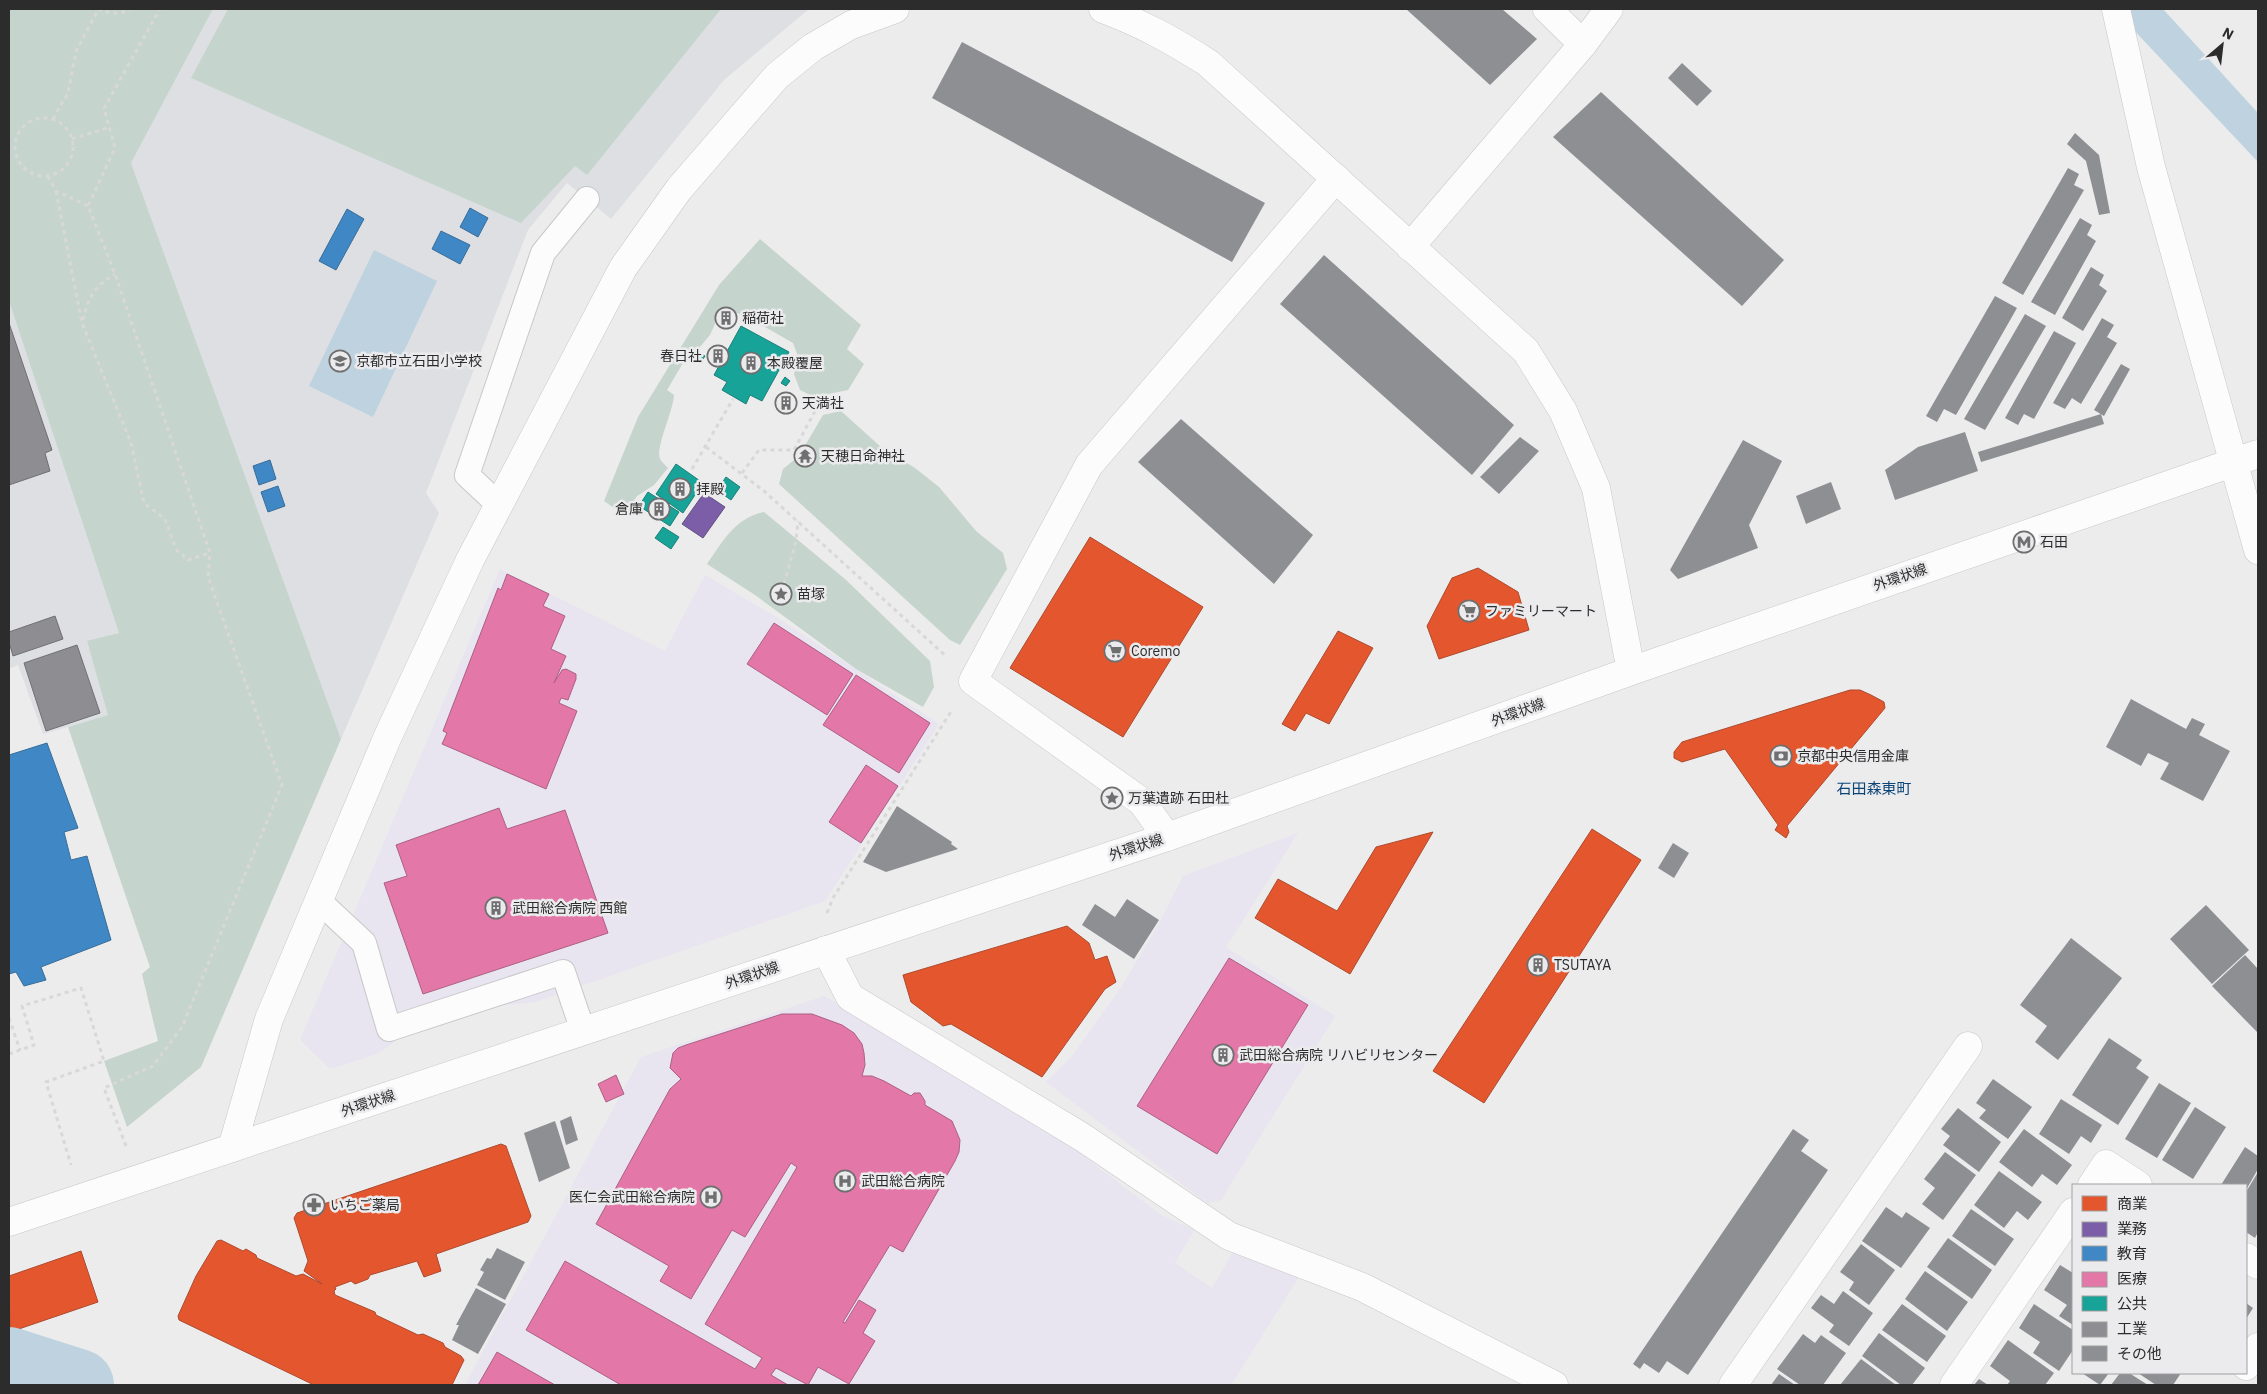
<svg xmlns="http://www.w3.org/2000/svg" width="2267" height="1394" viewBox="0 0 2267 1394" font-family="'IBM Plex Sans','Noto Sans JP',sans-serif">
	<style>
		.built { fill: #dddfe3 }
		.medical { fill: #e8e4f0 }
		.green { fill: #c5d4cc }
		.water { fill: #bed3df }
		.shops { fill: #e4572e; stroke: #ad4a2e }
		.offices { fill: #7b5ea7; stroke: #634f82 }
		.schools { fill: #3f88c5; stroke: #396c97 }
		.health { fill: #e377a8; stroke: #ac6083 }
		.public { fill: #17a398; stroke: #1d7f78 }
		.industry { fill: #8d8d92; stroke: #707074 }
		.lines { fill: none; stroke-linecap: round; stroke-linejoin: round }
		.river { stroke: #bed3df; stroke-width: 72 }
		.building { fill: #8d8f93 }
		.service-casing { stroke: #c8c8c9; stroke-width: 26 }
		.minor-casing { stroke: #c8c8c9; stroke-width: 29 }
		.tertiary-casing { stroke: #c8c8c9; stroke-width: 29 }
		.path { stroke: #d8d8d8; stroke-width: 3; stroke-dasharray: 4 4; stroke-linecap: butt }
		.service { stroke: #fcfcfc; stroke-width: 24 }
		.minor { stroke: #fcfcfc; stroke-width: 28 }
		.tertiary { stroke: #fcfcfc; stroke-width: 28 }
		.labels { text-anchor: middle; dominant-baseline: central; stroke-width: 5; stroke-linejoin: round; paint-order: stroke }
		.poi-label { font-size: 14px; fill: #2c2c2d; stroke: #ebebed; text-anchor: start }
		.street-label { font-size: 14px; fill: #2c2c2d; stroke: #ebebed }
		.neighbourhood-label { font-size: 15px; fill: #0b4576; stroke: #ebebed }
	</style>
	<rect width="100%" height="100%" fill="#ececec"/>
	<g class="built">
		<polygon points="213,9 809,9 724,80 611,219 567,183 528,230 426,493 439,513 341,739 131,163"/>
		<polygon points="9,301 119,633 87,642 109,715 43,734 18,665 9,669"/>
	</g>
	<g class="medical">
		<polygon points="500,569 665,651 705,575 778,618 939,724 825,901 535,1002 489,1007 400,1038 377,1054 330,1069 300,1040"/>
		<polygon points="1298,833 1226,947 1335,1016 1221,1200 1207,1203 1046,1082 1072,1056 1122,986 1158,925 1183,876"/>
		<polygon points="824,996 1012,1102 1160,1214 1194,1230 1175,1263 1212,1288 1233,1252 1299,1277 1231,1385 465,1385 641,1057"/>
	</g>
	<g class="green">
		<polygon points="9,9 213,9 131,163 341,739 201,1067 127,1127 104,1061 158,1041 142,974 150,967 68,727 108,715 87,641 119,633 9,301"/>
		<polygon points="228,9 721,9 587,175 575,166 521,223 191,78"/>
		<path d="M760,239L861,325L847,349L864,364L848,390L814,397L800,390L794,374L799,359L793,343L744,315L727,310L720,312L710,335L693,355L683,363L667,390L674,395C673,412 655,448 660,459C662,462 666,466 668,468L654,485L637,496L624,515L604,501L638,417L719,285Z"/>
		<polygon points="841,411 882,448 915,468 939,487 976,531 1003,553 1007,569 960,645 950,640 779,484 783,469 799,456 823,415"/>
		<path d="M764,512L845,579L930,661L934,687L923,707L856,669L755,595L707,564C723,541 735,518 764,512Z"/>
	</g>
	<g class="water">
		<polygon points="2114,9 2163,9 2258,113 2258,162"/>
		<polygon points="374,250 437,281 373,417 309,386"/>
	</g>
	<g class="shops">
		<polygon points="1090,537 1203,607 1123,737 1010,668"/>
		<polygon points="1478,568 1518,592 1529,630 1439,659 1427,626 1452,578"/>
		<polygon points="1338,631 1373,648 1329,724 1306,713 1295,731 1282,724"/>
		<polygon points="1850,690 1860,690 1871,695 1884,702 1885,708 1787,826 1789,832 1786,838 1775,830 1778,825 1725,749 1682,762 1674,758 1674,752 1682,742"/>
		<polygon points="1592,829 1641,860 1484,1103 1433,1071"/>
		<polygon points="1433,832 1350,974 1255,918 1278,879 1337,911 1376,847"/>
		<polygon points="1067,926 1089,943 1095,960 1107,956 1116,982 1105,989 1042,1077 951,1024 943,1026 911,1002 903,975"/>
		<polygon points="501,1144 506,1146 531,1216 528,1222 436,1254 441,1271 424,1277 417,1261 370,1275 368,1279 355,1284 351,1281 335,1287 336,1289 334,1291 335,1295 375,1312 376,1315 418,1335 423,1334 443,1343 445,1347 461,1356 464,1360 452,1385 314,1385 179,1320 178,1316 196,1276 217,1241 221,1240 243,1251 246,1249 256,1255 257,1258 296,1276 303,1274 322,1284 304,1271 308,1261 294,1218 297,1213"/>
		<polygon points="81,1251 98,1302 10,1332 9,1276"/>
	</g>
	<polygon class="offices" points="704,493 725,507 703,538 682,524"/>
	<g class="schools">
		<polygon points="470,208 488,218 478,237 460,227"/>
		<polygon points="347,209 364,219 336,270 319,261"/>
		<polygon points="441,231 470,245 460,264 432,249"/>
		<polygon points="270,460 276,479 259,485 253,466"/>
		<polygon points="278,486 285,506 268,512 261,492"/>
		<polygon points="47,743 78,828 64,832 71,860 87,856 111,940 41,967 46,980 24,986 16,972 9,974 9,755"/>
	</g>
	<g class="health">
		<polygon points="507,574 549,594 543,606 565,616 551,649 566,656 554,683 562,670 566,669 576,674 576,679 568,700 561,698 559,703 577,711 546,789 442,744 447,733 443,731 498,588 501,590"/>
		<polygon points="774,623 853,674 827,715 747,664"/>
		<polygon points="856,675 930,723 899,773 823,725"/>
		<polygon points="866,765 898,786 861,843 829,822"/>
		<polygon points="499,808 507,829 565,810 608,933 423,994 384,883 407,876 396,845"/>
		<polygon points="1229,958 1308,1005 1217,1154 1137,1106"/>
		<polygon points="782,1014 812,1014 842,1025 854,1033 862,1044 864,1053 865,1065 862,1076 872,1076 884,1081 911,1096 914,1093 920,1093 925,1101 925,1105 952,1121 960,1140 959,1152 955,1161 903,1252 890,1245 843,1322 845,1323 859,1300 876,1310 863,1333 875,1341 849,1384 818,1367 808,1385 776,1368 771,1375 788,1385 621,1385 526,1330 565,1261 755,1369 762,1358 705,1324 797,1167 791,1163 745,1237 732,1230 691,1299 660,1281 669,1266 596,1224 670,1089 681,1079 670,1068 673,1053 678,1048 686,1045"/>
		<polygon points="616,1075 624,1094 606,1102 598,1084"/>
		<polygon points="497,1352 555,1385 478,1385"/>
	</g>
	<g class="public">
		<polygon points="725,314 730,318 727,323 722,319"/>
		<polygon points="741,326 789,352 762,401 750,395 746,404 722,390 727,382 714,375"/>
		<polygon points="716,351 722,354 719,360 713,357"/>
		<polygon points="699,353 705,356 701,362 695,358"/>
		<polygon points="785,377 790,381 786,386 781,383"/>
		<polygon points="783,398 791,402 788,407 780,404"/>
		<polygon points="676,464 703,483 683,513 656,494"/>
		<polygon points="726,477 740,487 731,500 717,490"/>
		<polygon points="648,492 679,512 670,526 639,506"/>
		<polygon points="663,527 679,537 671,549 655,538"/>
	</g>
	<g class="industry">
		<polygon points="9,323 52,450 45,453 50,471 9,485"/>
		<polygon points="55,616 63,639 13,656 9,642 9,632"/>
		<polygon points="77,645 100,713 46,731 24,663"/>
	</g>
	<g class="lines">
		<polyline class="river" points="9,1363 78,1385"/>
	</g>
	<g class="building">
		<polygon points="1406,9 1502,9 1537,39 1490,85"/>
		<polygon points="962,42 1265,203 1232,262 932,98"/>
		<polygon points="1682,63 1712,91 1697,106 1668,78"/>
		<polygon points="1601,92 1784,260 1742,306 1553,137"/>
		<polygon points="2075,133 2099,155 2110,213 2099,215 2086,161 2067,144"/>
		<polygon points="2068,168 2079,174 2074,185 2084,190 2023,295 2002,283"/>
		<polygon points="2080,218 2092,225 2087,235 2096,241 2055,315 2031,302"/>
		<polygon points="1324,255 1514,425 1472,475 1280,304"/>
		<polygon points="2091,267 2104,275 2099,285 2107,291 2083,331 2062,318"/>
		<polygon points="1995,296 2017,308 1956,415 1944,409 1937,422 1926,416"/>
		<polygon points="2025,314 2046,326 1985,430 1964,419"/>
		<polygon points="2102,318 2114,325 2107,337 2117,343 2081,404 2072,398 2065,409 2053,403"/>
		<polygon points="2054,331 2076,343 2034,419 2024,414 2018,425 2005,418"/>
		<polygon points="2121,364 2130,369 2104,416 2094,410"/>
		<polygon points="2101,414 2104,424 1981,462 1978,452"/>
		<polygon points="1181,419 1313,535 1274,584 1138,462"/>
		<polygon points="1965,432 1978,471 1895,500 1885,470 1918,447"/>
		<polygon points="1520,437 1539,451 1499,494 1480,477"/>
		<polygon points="1743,440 1782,461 1749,525 1758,548 1678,579 1670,570"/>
		<polygon points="1831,482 1841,509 1806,524 1796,496"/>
		<polygon points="2131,699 2186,729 2192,718 2205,724 2199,735 2230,751 2203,801 2160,779 2169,763 2148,753 2141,766 2106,747"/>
		<polygon points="897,806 952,842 951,844 958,849 886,872 863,862"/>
		<polygon points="1673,843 1689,853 1674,878 1658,868"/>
		<polygon points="1127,899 1159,920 1134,959 1082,925 1095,904 1115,917"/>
		<polygon points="2206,905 2249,950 2212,984 2170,939"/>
		<polygon points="2071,938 2122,978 2058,1060 2035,1042 2047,1026 2020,1005"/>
		<polygon points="2245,955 2258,969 2258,1033 2212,986"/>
		<polygon points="2109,1038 2142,1060 2136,1068 2149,1077 2118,1125 2072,1095"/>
		<polygon points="1993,1079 2032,1107 2008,1139 1979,1118 1986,1110 1976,1103"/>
		<polygon points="2159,1083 2191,1103 2157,1158 2125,1139"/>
		<polygon points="2061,1099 2102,1125 2091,1143 2081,1136 2069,1154 2039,1134"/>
		<polygon points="2195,1107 2226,1127 2193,1179 2162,1160"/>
		<polygon points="1958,1108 2001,1142 1979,1172 1943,1145 1950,1136 1941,1129"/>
		<polygon points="571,1116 578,1140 566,1145 560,1121"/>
		<polygon points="555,1121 570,1168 539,1182 524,1133"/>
		<polygon points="1793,1129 1809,1140 1801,1151 1828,1170 1688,1375 1667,1361 1659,1373 1644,1363 1640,1369 1633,1364"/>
		<polygon points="2024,1129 2072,1165 2057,1185 2042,1174 2032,1187 1999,1162"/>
		<polygon points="2245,1147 2258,1156 2258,1169 2246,1190 2246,1185 2221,1185"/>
		<polygon points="1945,1152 1976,1175 1943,1220 1922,1204 1935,1188 1924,1179"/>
		<polygon points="1999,1171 2042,1202 2028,1220 2017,1211 2004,1228 1974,1205"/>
		<polygon points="2258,1172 2258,1232 2255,1238 2246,1232 2246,1192"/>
		<polygon points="1886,1207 1902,1218 1906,1212 1930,1228 1901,1268 1862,1241"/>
		<polygon points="1971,1209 2014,1239 1995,1266 1952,1236"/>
		<polygon points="1948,1238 1992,1270 1972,1299 1927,1267"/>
		<polygon points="1861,1244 1895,1270 1869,1305 1849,1290 1854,1282 1840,1272"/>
		<polygon points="497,1248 525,1262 505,1300 477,1285 484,1272 480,1270 487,1258 491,1259"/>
		<polygon points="2060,1265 2073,1273 2073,1325 2059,1316 2067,1305 2044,1290"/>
		<polygon points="1925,1271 1968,1302 1947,1331 1905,1299"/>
		<polygon points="476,1288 506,1304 478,1354 452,1340 459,1325 456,1325"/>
		<polygon points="1843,1291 1873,1313 1849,1346 1829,1332 1834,1325 1811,1308 1821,1295 1834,1304"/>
		<polygon points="2246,1303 2253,1308 2246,1319"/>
		<polygon points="1902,1304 1946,1336 1927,1362 1882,1330"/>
		<polygon points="2034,1304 2073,1330 2073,1350 2059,1371 2033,1353 2040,1342 2019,1328"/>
		<polygon points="1879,1333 1925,1368 1912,1385 1901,1385 1862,1356"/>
		<polygon points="1803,1334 1815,1343 1821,1335 1846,1353 1823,1385 1800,1385 1777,1369"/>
		<polygon points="2008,1340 2054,1373 2045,1385 2007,1385 2010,1381 1990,1366"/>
		<polygon points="1861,1359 1896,1385 1840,1385"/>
		<polygon points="2082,1373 2109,1373 2100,1385"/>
		<polygon points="2120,1373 2129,1373 2148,1385 2111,1385"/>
		<polygon points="2138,1373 2181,1373 2173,1385 2156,1385"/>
		<polygon points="1779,1374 1795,1385 1771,1385"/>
		<polygon points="1979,1379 1988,1385 1974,1385"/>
	</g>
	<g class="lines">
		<g class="service-casing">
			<g id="service">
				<polyline points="499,505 467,475 543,253 587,199"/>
				<polyline points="319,901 364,943 389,1029 563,972 583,1031"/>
			</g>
		</g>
		<g class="minor-casing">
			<g id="minor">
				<polyline points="1547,9 1583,44"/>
				<polyline points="1410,247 1583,44 1609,9"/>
				<polyline points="1167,837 1142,802 973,681 1089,465 1336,178"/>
				<polyline points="826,950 850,997 1082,1137 1229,1236 1362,1287 1554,1385"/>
				<polyline points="2092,1185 2106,1164 2138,1185"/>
				<polyline points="2246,1257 2258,1265"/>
				<polyline points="2246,1366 2258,1347"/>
				<polyline points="1733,1385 1968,1046"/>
				<polyline points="1954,1385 2073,1212"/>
			</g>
		</g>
		<g class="tertiary-casing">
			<g id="tertiary">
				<path d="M1103,9C1143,24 1172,40 1208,63L1526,351L1563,411L1596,488L1631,671"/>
				<polyline points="2116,9 2151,167 2258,550"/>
				<polyline points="232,1148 269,1019 388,736 470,560 623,268 679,189 777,76 813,47 851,25 895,9"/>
				<polyline points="9,1222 1167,837 1631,671 2258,454"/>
			</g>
		</g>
		<g class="path">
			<path d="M98,9C109,14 120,15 131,9"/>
			<circle cx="44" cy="147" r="29"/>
			<polyline points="53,119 68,93 76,51 98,10"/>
			<polyline points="72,139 110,127"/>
			<polyline points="48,176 56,191 88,206"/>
			<polyline points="56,191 82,323 131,443 144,503 165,519 176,549 188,560 209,553"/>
			<path d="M83,320C89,296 94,287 115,274"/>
			<polyline points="706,447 764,491 947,657"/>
			<polyline points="692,469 733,399"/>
			<polyline points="742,473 759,450 794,450 815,411"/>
			<polyline points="784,584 796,541 798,521"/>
			<polyline points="827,913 833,898 952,710"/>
			<polyline points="9,1018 20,1050"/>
			<polyline points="9,1054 34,1045 22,1006 81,988 104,1061 46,1082 71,1165"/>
			<polyline points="126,1146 104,1088 153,1066 182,1027 282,785 208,577 210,553 115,274 88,206 115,148 104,108 160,9"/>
		</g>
		<use href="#service" class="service"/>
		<use href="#minor" class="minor"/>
		<use href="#tertiary" class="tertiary"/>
	</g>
	<defs>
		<g id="building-ring" transform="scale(1.125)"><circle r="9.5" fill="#ebebed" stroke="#6f6f70" stroke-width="1.5"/><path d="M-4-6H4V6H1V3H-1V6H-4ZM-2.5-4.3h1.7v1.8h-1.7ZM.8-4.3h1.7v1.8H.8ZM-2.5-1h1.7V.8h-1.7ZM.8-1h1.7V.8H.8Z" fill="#6f6f70"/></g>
		<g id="school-ring" transform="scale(1.125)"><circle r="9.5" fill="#ebebed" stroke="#6f6f70" stroke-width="1.5"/><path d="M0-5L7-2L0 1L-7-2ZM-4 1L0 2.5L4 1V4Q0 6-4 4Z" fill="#6f6f70"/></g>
		<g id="temple-ring" transform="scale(1.125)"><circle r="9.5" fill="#ebebed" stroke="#6f6f70" stroke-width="1.5"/><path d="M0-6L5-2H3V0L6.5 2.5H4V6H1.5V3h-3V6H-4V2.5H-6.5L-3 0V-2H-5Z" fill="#6f6f70"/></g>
		<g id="metro-ring" transform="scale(1.125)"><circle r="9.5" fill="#ebebed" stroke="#6f6f70" stroke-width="1.5"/><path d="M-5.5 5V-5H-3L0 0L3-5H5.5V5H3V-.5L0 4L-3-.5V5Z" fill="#6f6f70"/></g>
		<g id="sight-ring" transform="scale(1.125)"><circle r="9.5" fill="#ebebed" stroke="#6f6f70" stroke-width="1.5"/><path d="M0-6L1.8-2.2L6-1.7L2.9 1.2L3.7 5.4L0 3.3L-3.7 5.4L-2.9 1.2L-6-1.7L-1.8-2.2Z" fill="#6f6f70"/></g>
		<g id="supermarket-ring" transform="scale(1.125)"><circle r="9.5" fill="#ebebed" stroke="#6f6f70" stroke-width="1.5"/><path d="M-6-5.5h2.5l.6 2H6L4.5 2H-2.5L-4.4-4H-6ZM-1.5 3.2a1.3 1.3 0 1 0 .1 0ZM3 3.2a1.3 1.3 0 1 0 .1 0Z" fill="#6f6f70"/></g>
		<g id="bank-ring" transform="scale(1.125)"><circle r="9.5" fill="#ebebed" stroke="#6f6f70" stroke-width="1.5"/><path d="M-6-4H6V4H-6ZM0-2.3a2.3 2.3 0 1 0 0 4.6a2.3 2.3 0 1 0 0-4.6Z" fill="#6f6f70"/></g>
		<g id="hospital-ring" transform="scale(1.125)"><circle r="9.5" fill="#ebebed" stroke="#6f6f70" stroke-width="1.5"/><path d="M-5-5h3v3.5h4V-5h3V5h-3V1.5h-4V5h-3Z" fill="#6f6f70"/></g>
		<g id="pharmacy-ring" transform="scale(1.125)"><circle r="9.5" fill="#ebebed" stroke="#6f6f70" stroke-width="1.5"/><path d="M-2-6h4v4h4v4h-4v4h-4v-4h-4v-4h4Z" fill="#6f6f70"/></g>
	</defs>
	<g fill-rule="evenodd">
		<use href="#building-ring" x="726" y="318"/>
		<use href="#building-ring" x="718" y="356"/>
		<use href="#school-ring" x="340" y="361"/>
		<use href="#building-ring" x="751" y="363"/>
		<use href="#building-ring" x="786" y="403"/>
		<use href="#temple-ring" x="805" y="456"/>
		<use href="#building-ring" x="680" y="489"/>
		<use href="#building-ring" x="659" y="509"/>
		<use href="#metro-ring" x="2024" y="542"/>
		<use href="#sight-ring" x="781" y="594"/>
		<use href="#supermarket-ring" x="1469" y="611"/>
		<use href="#supermarket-ring" x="1115" y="651"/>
		<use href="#bank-ring" x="1781" y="756"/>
		<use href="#sight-ring" x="1112" y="798"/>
		<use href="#building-ring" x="496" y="908"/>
		<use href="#building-ring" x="1538" y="965"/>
		<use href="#building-ring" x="1223" y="1055"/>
		<use href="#hospital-ring" x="845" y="1181"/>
		<use href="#hospital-ring" x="711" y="1197"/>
		<use href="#pharmacy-ring" x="314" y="1205"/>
	</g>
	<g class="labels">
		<g class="poi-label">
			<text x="742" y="318">稲荷社</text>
			<text x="702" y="356" text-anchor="end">春日社</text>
			<text x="356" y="361">京都市立石田小学校</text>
			<text x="767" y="363">本殿覆屋</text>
			<text x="802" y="403">天満社</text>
			<text x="821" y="456">天穂日命神社</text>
			<text x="696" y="489">拝殿</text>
			<text x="643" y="509" text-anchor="end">倉庫</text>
			<text x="2040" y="542">石田</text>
			<text x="797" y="594">苗塚</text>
			<text x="1485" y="611">ファミリーマート</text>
			<text x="1131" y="651">Coremo</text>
			<text x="1797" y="756">京都中央信用金庫</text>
			<text x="1128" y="798">万葉遺跡 石田杜</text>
			<text x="512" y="908">武田総合病院 西館</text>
			<text x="1554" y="965">TSUTAYA</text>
			<text x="1239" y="1055">武田総合病院 リハビリセンター</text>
			<text x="861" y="1181">武田総合病院</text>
			<text x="695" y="1197" text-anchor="end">医仁会武田総合病院</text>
			<text x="330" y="1205">いちご薬局</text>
		</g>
		<g class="street-label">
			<text transform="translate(1900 577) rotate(-19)">外環状線</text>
			<text transform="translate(1518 712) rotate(-20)">外環状線</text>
			<text transform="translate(1136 847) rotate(-18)">外環状線</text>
			<text transform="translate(752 975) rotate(-19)">外環状線</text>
			<text transform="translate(368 1103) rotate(-18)">外環状線</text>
		</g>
		<g class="neighbourhood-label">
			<text x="1874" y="788">石田森東町</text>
		</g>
	</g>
	<rect width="2267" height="1394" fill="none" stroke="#2c2c2d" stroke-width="20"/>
	<rect x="2072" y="1184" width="175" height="190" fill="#ebebed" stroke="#9f9fa0"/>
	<rect x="2082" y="1196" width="25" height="15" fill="#e4572e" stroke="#9f9fa0"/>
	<text x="2117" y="1209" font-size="15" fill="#2c2c2d">商業</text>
	<rect x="2082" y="1222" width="25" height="15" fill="#7b5ea7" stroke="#9f9fa0"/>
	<text x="2117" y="1234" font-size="15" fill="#2c2c2d">業務</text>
	<rect x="2082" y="1246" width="25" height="15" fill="#3f88c5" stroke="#9f9fa0"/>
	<text x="2117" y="1259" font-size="15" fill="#2c2c2d">教育</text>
	<rect x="2082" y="1272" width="25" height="15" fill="#e377a8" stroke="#9f9fa0"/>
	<text x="2117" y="1284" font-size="15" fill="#2c2c2d">医療</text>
	<rect x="2082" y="1296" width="25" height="15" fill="#17a398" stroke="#9f9fa0"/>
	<text x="2117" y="1309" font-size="15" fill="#2c2c2d">公共</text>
	<rect x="2082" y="1322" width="25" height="15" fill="#8d8d92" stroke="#9f9fa0"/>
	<text x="2117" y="1334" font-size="15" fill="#2c2c2d">工業</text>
	<rect x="2082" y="1346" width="25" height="15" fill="#8d8f93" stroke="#9f9fa0"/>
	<text x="2117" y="1359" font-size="15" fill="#2c2c2d">その他</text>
	<g transform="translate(2222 45) rotate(28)" stroke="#ebebed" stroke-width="4" paint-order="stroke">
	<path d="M0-4L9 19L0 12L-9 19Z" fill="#2c2c2d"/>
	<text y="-8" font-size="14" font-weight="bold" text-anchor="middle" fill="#2c2c2d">N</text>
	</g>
</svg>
